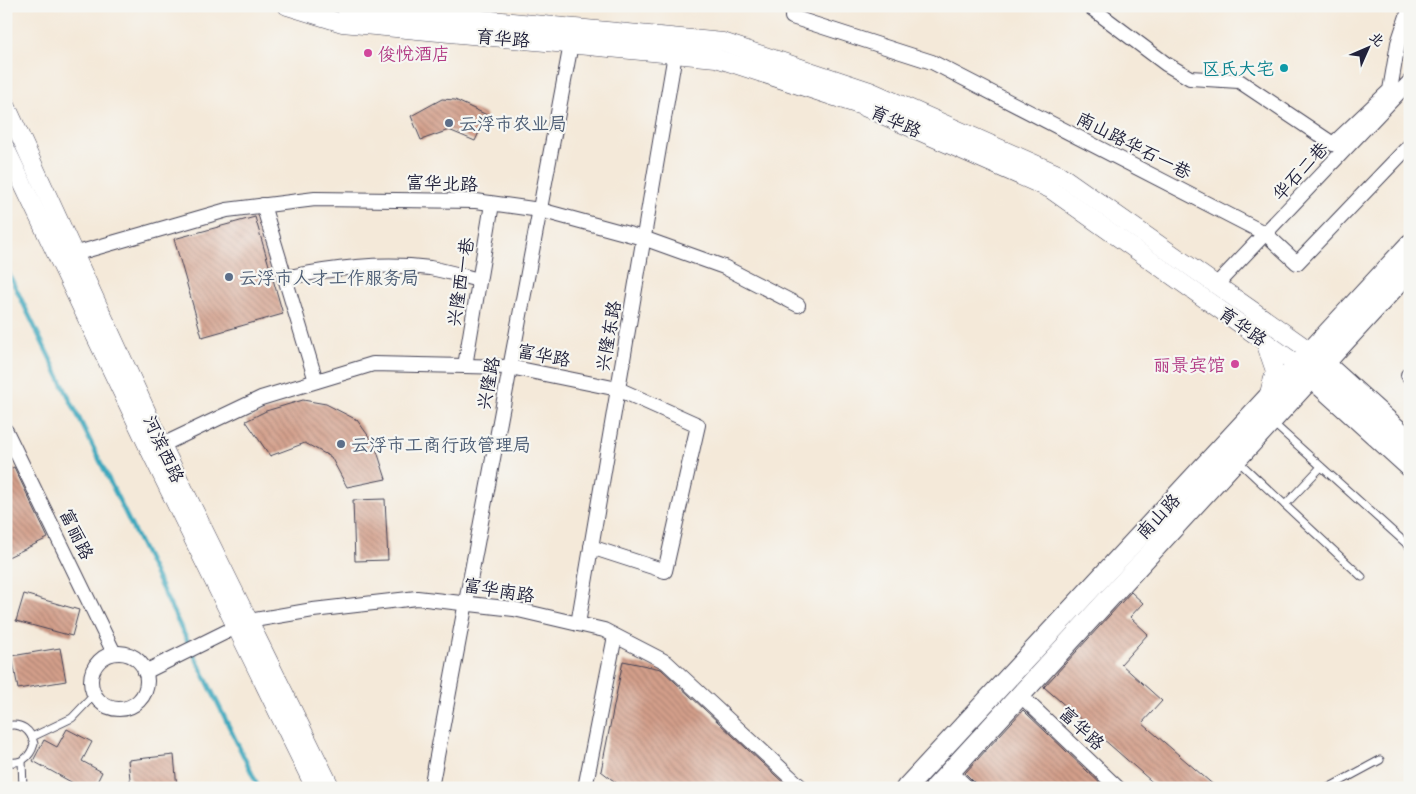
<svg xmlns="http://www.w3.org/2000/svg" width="1416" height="794" viewBox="0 0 1416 794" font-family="'Patrick Hand','LXGW WenKai TC',sans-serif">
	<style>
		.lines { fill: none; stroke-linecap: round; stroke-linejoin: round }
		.stream { stroke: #3da8bd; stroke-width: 4.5 }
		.building { fill: url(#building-back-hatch) }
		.service-casing { stroke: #424053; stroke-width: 9 }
		.minor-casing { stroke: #424053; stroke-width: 16 }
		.tertiary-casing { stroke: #424053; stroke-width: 19 }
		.secondary-casing { stroke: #424053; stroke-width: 22 }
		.service { stroke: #fff; stroke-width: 7 }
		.minor { stroke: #fff; stroke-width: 14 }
		.tertiary { stroke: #fff; stroke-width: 18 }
		.secondary { stroke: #fff; stroke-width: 20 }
		.hotel-dot { fill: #d1479c; stroke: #f6f6f2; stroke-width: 2 }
		.culture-dot { fill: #0f9aa8; stroke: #f6f6f2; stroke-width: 2 }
		.service-dot { fill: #5c6f8a; stroke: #f6f6f2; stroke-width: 2 }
		.labels { text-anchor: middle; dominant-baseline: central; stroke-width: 4.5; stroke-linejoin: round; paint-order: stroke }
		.street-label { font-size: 18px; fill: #22223b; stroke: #f6f6f2 }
		.hotel-label { font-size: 18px; fill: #b23c85; stroke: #f6f6f2; text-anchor: start }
		.culture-label { font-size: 18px; fill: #0d838f; stroke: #f6f6f2; text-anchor: end }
		.service-label { font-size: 18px; fill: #4e5e75; stroke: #f6f6f2; text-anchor: start }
	</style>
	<defs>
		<pattern id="building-back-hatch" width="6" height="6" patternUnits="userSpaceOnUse" patternTransform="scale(1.25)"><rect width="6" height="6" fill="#d39f8a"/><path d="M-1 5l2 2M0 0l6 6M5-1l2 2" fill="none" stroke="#ab8172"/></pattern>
	</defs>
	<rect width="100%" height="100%" fill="#f6f6f2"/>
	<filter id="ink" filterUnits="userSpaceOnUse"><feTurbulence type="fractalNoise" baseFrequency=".02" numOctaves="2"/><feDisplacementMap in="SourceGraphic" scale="10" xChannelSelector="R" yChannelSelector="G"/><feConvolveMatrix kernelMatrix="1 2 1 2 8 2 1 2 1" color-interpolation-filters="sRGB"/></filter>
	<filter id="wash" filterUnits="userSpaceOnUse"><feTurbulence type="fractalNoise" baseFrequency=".0096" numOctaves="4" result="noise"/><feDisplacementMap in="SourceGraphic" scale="20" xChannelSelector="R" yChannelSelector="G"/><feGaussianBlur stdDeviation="1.12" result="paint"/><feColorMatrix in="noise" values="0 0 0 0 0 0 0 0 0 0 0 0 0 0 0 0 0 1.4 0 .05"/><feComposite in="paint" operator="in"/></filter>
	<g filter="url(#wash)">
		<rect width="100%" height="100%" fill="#f4e9d9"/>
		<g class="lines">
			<polyline class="stream" points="6,268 259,788"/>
		</g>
		<g id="blocks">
			<g class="building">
				<polygon points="442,99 455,100 487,115 475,141 449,130 421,140 411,116"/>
				<polygon points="255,217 283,314 202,337 174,239"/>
				<polygon points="303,400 326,404 357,420 375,445 386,479 347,487 331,457 305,443 270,456 246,421 266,411"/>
				<polygon points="14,467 48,538 6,558 6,471"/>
				<polygon points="385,499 388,560 355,561 353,500"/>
				<polygon points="1131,592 1143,603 1130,617 1148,634 1121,664 1162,701 1142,723 1217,788 1159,788 1044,687"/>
				<polygon points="24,594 79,610 72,636 16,621"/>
				<polygon points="60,648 66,681 18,689 12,656"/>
				<polygon points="623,661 661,669 789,788 623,788 601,771"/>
				<polygon points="1023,710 1026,713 1105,788 977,788 974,782 965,773"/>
				<polygon points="67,729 92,742 82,761 102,772 94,788 82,788 33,761 44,740 57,747"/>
				<polygon points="174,755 177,788 131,788 128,760"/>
			</g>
		</g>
	</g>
	<g filter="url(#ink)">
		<use href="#blocks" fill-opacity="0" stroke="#424053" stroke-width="1"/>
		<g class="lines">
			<g class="service-casing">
				<g id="service">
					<polyline points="1273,423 1410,547"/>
					<polyline points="1238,461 1362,577"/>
					<polyline points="1285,505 1321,467"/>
					<path d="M6,726C21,722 31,730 34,744C30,758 20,765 6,761"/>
					<polyline points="32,737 72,718 94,695"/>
					<polyline points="22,761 23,788"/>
					<polyline points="1328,788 1380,760"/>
				</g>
			</g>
			<g class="minor-casing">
				<g id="minor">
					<polyline points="1089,6 1166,64 1190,78 1239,81 1333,144 1390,90 1398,43 1410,7"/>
					<polyline points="792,17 932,62 1266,234 1297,263 1410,145"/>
					<polyline points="263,205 316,381"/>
					<polyline points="74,254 227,210 315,199 476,201 540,210 643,238 724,267 798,305"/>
					<path d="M284,278C333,268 381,262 430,268C446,271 463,276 479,280"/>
					<polyline points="1216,285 1410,81"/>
					<polyline points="465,366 492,204"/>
					<polyline points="1410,373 1408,375 1410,377"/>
					<polyline points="6,431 114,653"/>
					<polyline points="162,445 261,398 373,364 510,367 618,389 698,425 665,571 591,547"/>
					<polyline points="578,624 675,54"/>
					<circle cx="119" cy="681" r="28"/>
					<polyline points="145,672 248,621 313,610 417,598 514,609 604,630 666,662 802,788"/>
					<polyline points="1020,695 1118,788"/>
					<polyline points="950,771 968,788"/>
					<polyline points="431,788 571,44"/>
					<polyline points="585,788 615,636"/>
				</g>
			</g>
			<g class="tertiary-casing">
				<g id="tertiary">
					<polyline points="287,6 342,23 716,58 862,106 1050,189 1298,365"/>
					<polyline points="344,6 723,42 870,91 1060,175 1310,351"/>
					<polyline points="6,105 162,445 331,788"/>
					<polyline points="6,149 151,453 315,788"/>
					<polyline points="1265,342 1275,371 1268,397"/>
				</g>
			</g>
			<g class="secondary-casing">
				<g id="secondary">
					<polyline points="1315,355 1410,441"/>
					<polyline points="1301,368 1410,467"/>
					<polyline points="906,788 1410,244"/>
					<polyline points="935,788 1410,270"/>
				</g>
			</g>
			<use href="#service" class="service"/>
			<use href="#minor" class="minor"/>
			<use href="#tertiary" class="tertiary"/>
			<use href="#secondary" class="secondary"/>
		</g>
	</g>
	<g class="hotel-dot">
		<circle cx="368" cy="53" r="5"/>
		<circle cx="1235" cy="364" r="5"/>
	</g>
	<circle class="culture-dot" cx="1284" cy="68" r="5"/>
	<g class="service-dot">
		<circle cx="449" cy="123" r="5"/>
		<circle cx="229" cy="277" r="5"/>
		<circle cx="341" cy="444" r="5"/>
	</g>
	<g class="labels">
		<g class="street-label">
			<text transform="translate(503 38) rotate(5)">育华路</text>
			<text transform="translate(896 121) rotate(24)">育华路</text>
			<text transform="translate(1134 145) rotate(27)">南山路华石一巷</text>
			<text transform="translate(1300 171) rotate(-47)">华石二巷</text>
			<text transform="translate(442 183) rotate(2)">富华北路</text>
			<text transform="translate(460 282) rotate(-81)">兴隆西一巷</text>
			<text transform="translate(1243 326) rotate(35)">育华路</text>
			<text transform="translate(608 336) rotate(-80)">兴隆东路</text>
			<text transform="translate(544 355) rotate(11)">富华路</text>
			<text transform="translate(488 383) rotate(-79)">兴隆路</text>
			<text transform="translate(164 449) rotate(65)">河滨西路</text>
			<text transform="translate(1158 516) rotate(-47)">南山路</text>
			<text transform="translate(77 534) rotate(64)">富丽路</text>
			<text transform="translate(499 590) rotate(9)">富华南路</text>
			<text transform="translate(1082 728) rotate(43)">富华路</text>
		</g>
		<g class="hotel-label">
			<text x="378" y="53">俊悦酒店</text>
			<text x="1225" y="364" text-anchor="end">丽景宾馆</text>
		</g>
		<g class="culture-label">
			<text x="1274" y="68">区氏大宅</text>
		</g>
		<g class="service-label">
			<text x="459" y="123">云浮市农业局</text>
			<text x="239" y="277">云浮市人才工作服务局</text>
			<text x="351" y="444">云浮市工商行政管理局</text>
		</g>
	</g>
	<rect width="1416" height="794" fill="none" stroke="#f6f6f2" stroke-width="25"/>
	<g transform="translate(1368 48) rotate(45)" stroke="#f6f6f2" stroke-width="4" paint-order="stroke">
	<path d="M0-4L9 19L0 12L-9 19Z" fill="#22223b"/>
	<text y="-8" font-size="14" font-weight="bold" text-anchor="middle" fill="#22223b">北</text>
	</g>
</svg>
